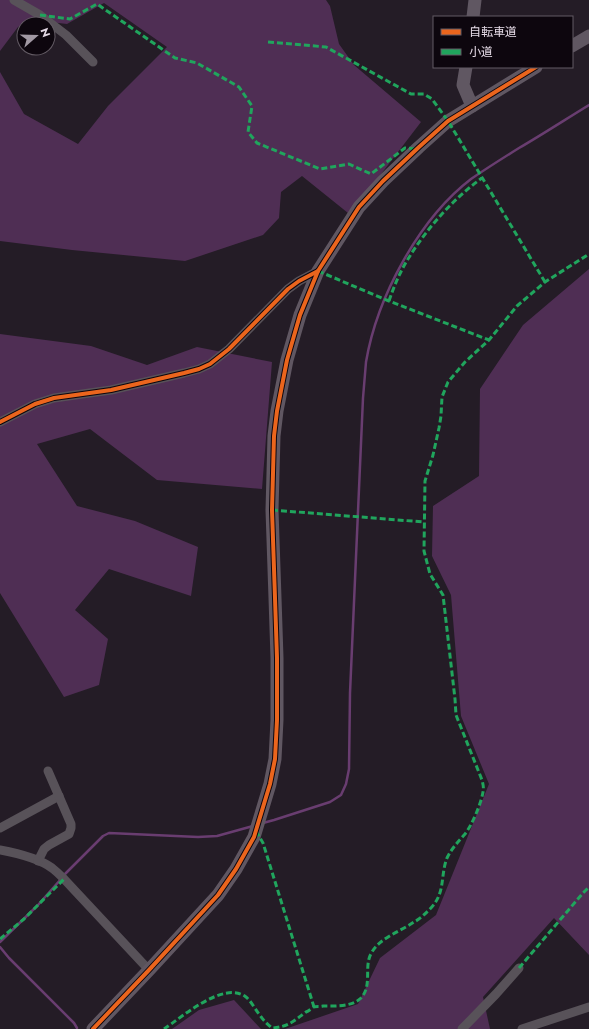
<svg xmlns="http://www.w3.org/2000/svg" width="589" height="1029" viewBox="0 0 589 1029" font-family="Jost,'Noto Sans JP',sans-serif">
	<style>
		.green { fill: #4f2e54 }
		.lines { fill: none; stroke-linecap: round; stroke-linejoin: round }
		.stream { stroke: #693d70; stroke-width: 2.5 }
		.street { stroke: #585259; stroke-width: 9 }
		.secondary { stroke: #605762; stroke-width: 13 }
		.quiet { stroke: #20a55d; stroke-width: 3; stroke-dasharray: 6 3; stroke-linecap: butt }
		.cycleway-casing { stroke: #0d060e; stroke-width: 6 }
		.cycleway { stroke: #eb651d; stroke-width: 4 }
	</style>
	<rect width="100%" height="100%" fill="#241c26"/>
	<g class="green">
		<polygon points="0,0 326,0 330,6 339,44 354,65 421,122 365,195 348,213 302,176 281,192 279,218 263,235 185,261 72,250 0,241 0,72 24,114 78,144 108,106 167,47 104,3 67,24 33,20 18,27 0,51"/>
		<polygon points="589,269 589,955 554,918 483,997 490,1029 285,1029 358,1004 380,958 436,915 489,784 461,716 451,595 432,556 433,506 479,476 480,389 523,325"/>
		<polygon points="0,334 91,346 147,365 197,347 272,362 262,489 157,480 90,429 37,444 77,506 135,521 198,547 191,596 109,569 75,610 108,639 99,685 64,697 0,593"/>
		<polygon points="234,1000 261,1029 172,1029 199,1010"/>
	</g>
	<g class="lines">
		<g class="stream">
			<path d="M263,823L274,820L330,802L341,795L346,784L349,769L350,693L363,398C364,386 365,374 366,362C377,297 419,219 471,179C487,168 503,158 519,148C543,134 566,119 589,105"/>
			<polyline points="64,875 103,836 109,833 198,837 217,836 253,826"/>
			<polyline points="0,942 38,905 61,879"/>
			<polyline points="0,947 9,958 74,1023 77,1028"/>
		</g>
		<g class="street">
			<polyline points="14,0 40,15 66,35 93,62"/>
			<polyline points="0,422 35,404 54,398 111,390 184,373 199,369 210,364 229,349 288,289 299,281 318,271"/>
			<polyline points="0,828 59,796"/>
			<path d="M0,850C16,853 38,858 52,868C56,871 60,875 64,879L149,970"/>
			<polyline points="38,861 44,849 49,845 69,834 71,828 71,824 48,771"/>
			<polyline points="462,1029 496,994 519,968"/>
			<polyline points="522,1029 589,1007"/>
		</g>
		<g class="secondary">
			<polyline points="473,17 475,0"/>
			<polyline points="572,46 589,36"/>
			<polyline points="466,67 463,85 472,106"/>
			<polyline points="93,1029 149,970 218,895 236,869 254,837 270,784 275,759 277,720 277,658 275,598 272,510 274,436 277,411 287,360 300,315 318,271 359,207 383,181 419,147 448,121 536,67"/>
		</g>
		<g class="quiet">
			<polyline points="40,15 70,19 97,4 175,58 197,63 239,87 252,106 248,132 257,143 320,169 349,164 371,174 405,148 416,149"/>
			<polyline points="268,42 326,47 411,94 424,94 432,99 448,121 545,282"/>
			<polyline points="318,271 389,301 489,340"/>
			<path d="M389,301C394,286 400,272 408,259C427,228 453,199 482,178"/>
			<polyline points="272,510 424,522"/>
			<polyline points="256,831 263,843 314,1007"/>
			<polyline points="0,939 24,919 64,879"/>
			<polyline points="519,968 583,893 589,887"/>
			<path d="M164,1029C182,1017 224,980 246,997C251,1001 255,1009 259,1014C263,1020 267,1024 272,1028C288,1027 294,1021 306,1012C309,1011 312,1008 314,1007C316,1006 320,1007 323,1006C335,1006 352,1007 361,998C373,985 363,965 372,952C380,938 401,931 414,922C420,919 425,914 430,909C446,893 440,876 447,858C452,848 458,842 465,834C472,825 481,804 483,792C484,788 483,784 482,780L456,715L455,699L443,595L430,574L424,551L425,481L433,455L439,428L441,416L442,397L448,382L465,362L489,340L517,306L545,282L589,254"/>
		</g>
		<g class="cycleway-casing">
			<g id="cycleway">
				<polyline points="0,422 35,404 54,398 111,390 184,373 199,369 210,364 229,349 288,289 299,281 318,271"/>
				<polyline points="93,1029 149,970 218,895 236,869 254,837 270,784 275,759 277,720 277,658 275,598 272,510 274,436 277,411 287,360 300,315 318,271 359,207 383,181 419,147 448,121 536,67"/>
			</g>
		</g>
		<use href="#cycleway" class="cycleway"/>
	</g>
	<rect x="433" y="16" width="140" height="52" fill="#0d060e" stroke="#635b64"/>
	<rect x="441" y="29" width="20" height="6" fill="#eb651d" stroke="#635b64"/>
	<text x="469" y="36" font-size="12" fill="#e5dae6">自転車道</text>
	<rect x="441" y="49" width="20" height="6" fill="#20a55d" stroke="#635b64"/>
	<text x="469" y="56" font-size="12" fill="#e5dae6">小道</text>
	<g transform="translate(36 36) rotate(70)"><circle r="19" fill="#0d060e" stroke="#635b64"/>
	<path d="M0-3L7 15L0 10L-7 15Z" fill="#a198a3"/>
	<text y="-6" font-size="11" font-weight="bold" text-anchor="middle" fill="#e5dae6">N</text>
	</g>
</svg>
